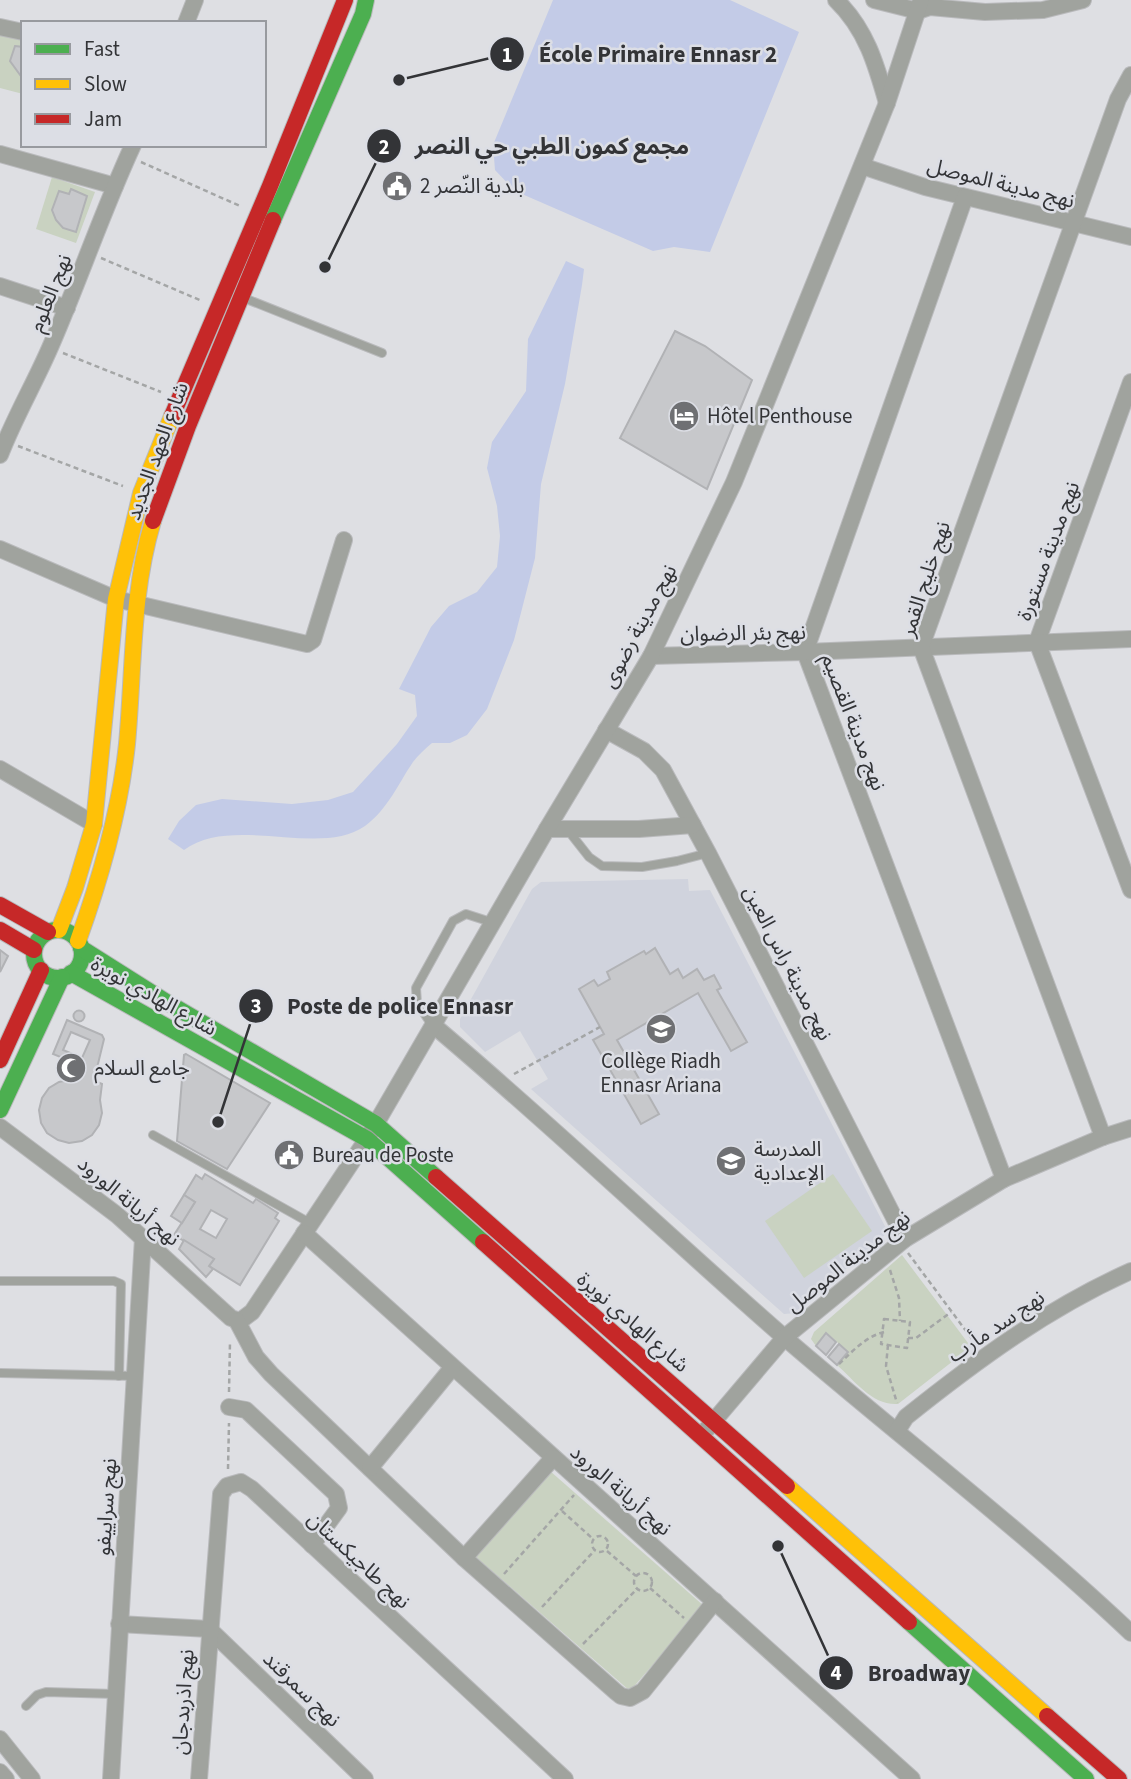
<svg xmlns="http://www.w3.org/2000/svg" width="1131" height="1779" viewBox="0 0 1131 1779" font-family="'Source Sans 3','Noto Sans Arabic',sans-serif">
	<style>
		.built { fill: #d0d3dd }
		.green { fill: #c9d2c1 }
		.water { fill: #c3cbe7 }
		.building { fill: #c7c8cb; stroke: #b1b2b5; stroke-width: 2; fill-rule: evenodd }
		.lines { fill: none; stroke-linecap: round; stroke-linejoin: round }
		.lane-casing { stroke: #b9babc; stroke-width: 10 }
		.street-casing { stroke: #b9babc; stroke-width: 18 }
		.fast-casing { stroke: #b9babc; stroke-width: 18 }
		.slow-casing { stroke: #b9babc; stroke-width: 18 }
		.jam-casing { stroke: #b9babc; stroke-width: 18 }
		.path { stroke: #a4a6a6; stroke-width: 2.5; stroke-dasharray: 5 3.5; stroke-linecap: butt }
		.lane { stroke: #a0a39e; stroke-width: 8 }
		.street { stroke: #a0a39e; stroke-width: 16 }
		.fast { stroke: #4caf50; stroke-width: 16 }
		.slow { stroke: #ffc107; stroke-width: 16 }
		.jam { stroke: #c62828; stroke-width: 16 }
		.labels { text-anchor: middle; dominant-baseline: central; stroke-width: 5; stroke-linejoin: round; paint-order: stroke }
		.street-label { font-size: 21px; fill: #333437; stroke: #dcdee5 }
		.poi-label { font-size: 21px; fill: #333437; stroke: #dcdee5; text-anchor: start }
		.leader { fill: none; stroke: #333437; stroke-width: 2.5 }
		.callout-dot { fill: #333437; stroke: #dcdee5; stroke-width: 2.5 }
		.mark-label { font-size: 21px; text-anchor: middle; font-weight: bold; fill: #fff }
		.callout-label { font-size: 23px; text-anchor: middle; font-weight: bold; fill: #333437; stroke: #dcdee5; stroke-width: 5; stroke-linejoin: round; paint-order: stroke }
	</style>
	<rect width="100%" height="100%" fill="#dedfe3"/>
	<polygon class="built" points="688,879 689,891 710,890 888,1232 796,1313 784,1314 531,1089 548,1079 520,1031 485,1052 460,1027 460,1019 532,889 541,882"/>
	<g class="green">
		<polygon points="0,32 23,37 23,94 0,88"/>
		<polygon points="52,177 95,192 76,243 36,229"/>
		<polygon points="833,1174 872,1231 804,1278 765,1221"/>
		<path d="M902,1255L971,1347L898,1404C873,1406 855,1381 837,1365L848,1352L827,1333L816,1346L811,1339L814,1332Z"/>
		<polygon points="550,1471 704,1606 630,1691 476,1557"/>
	</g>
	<g class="water">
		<polygon points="553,0 730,0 799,32 710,252 674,247 653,251 515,191 495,170 493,145"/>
		<path d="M566,261L584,269L582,285L565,384L541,484L535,558L514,640L487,709L467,735L450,743H432C425,749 418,755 413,762C398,784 388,809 365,826C320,858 232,814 184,850L168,839L179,821L196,805L222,799L292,804L328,800L353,792L397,744L417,716L415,695L399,689L431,627L449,606L477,592L497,567L500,536L497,506L487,468L492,442L526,391L528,339Z"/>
	</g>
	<g class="building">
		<polygon points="15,46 23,47 23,79 10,61"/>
		<polygon points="71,189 87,196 76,232 63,228 56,220 52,210 59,191 69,194"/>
		<polygon points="675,331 705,346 752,380 707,489 620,438"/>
		<polygon points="655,948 670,974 678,969 683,978 697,969 704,980 714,975 721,988 717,990 747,1042 731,1051 698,993 617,1040 659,1114 641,1124 593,1040 604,1034 579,989 594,980 598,986 610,979 607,972 644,951 646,954"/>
		<polygon points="0,950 8,956 0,972"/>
		<circle cx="79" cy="1016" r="5.5"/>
		<path d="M67,1020L102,1035L104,1039L96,1072L97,1082L102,1084L100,1100L102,1113L99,1125L92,1135L82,1141L69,1143L58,1140L47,1133L41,1123L39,1110L42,1098L49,1088L59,1082L69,1080L73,1062L53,1054ZM71,1032L90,1040L82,1058L63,1050Z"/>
		<polygon points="186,1054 270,1103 227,1169 177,1141 184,1055"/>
		<path d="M205,1174L253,1203L256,1199L278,1213L275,1218L279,1221L240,1285L209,1266L214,1259L174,1235L195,1202L184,1195L196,1175L202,1179ZM211,1210L227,1219L216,1238L200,1229Z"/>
		<polygon points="184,1195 195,1202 182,1223 171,1216"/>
		<polygon points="184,1240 214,1259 209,1266 213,1269 206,1277 179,1249"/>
		<polygon points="826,1333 836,1342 826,1355 816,1346"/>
		<polygon points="839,1344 848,1352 837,1365 828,1357"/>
	</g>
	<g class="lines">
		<g class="lane-casing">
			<g id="lane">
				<polyline points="244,298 382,353"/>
				<polyline points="567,829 589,857 602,866 642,867 677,861 708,853"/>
				<polyline points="432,1025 417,1003 416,988 453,921 466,914 494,923"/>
				<polyline points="153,1135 310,1223"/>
				<polyline points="0,1281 114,1281 121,1284 119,1376"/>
				<polyline points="0,1373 136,1376"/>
				<polyline points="26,1706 37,1695 46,1692 115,1694"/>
			</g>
		</g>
		<g class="street-casing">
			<g id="street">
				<path d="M836,0C866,29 876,64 887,103"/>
				<polyline points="874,0 918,11 930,7 985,12 1043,10 1083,0"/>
				<polyline points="186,23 195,0"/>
				<polyline points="0,27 23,32"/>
				<polyline points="0,154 115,186"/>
				<polyline points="862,166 925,187 1131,237"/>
				<polyline points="965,197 805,652 1004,1179"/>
				<polyline points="0,286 67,308"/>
				<polyline points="1131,382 1037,642 1131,890"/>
				<path d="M0,455C15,416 36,381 52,343C80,278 103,210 133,145"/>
				<polyline points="0,549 116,599 307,644 313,640 344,540"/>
				<polyline points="651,656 805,652 1131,639"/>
				<polyline points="606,730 644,751 663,770 708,853 905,1239"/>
				<polyline points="0,769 94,824"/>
				<polyline points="547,829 639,829 693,825"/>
				<path d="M433,1025C553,1126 667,1235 785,1338C900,1437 1021,1529 1131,1633"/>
				<polyline points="0,1127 117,1215 231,1318 240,1321 252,1312 367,1139 547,829 651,656 734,482 887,103 921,0"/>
				<polyline points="1103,1137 921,647 1118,99 1131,75"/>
				<polyline points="304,1233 912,1779"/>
				<polyline points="237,1321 256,1357 271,1374 464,1558"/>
				<polyline points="229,1407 246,1410 336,1494 339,1508 312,1545"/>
				<polyline points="707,1429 785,1337 905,1239 1004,1179 1103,1137 1131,1128"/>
				<path d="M897,1431L906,1417C976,1361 1048,1308 1131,1271"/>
				<polyline points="553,1458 464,1558 616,1692 621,1696 630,1698 643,1691 715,1601"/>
				<polyline points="370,1468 452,1368"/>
				<polyline points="119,1624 209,1629"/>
				<polyline points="209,1629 365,1779"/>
				<polyline points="0,1739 32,1779"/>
				<polyline points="0,1772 6,1779"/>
				<polyline points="111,1779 143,1238"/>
				<polyline points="199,1779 221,1494 227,1486 241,1482 252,1489 565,1779"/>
			</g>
		</g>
		<g class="fast-casing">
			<g id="fast">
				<polyline points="273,220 363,14 366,0"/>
				<circle cx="58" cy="954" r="24"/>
				<polyline points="81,948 168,1003 376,1124 436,1177"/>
				<polyline points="71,973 367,1139 483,1242"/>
				<polyline points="0,1110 62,977"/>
				<polyline points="909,1622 1086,1779"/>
			</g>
		</g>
		<g class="slow-casing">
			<g id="slow">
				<polyline points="59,930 75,888 94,824 116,599 141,493 172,416"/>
				<path d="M78,941C101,877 120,811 127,744C134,668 131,594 153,521"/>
				<polyline points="787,1486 1047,1716"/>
			</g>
		</g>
		<g class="jam-casing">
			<g id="jam">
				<polyline points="172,416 270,186 345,0"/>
				<polyline points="153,521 188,426 273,220"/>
				<polyline points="0,905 48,932"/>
				<polyline points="0,930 34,950"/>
				<polyline points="0,1060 41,970"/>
				<polyline points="436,1177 787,1486"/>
				<polyline points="483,1242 909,1622"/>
				<polyline points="1047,1716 1119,1779"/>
			</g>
		</g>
		<g class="path">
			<polyline points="141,162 240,206"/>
			<polyline points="101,258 202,301"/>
			<polyline points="63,353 161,392"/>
			<polyline points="18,446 123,486"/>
			<polyline points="514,1074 600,1027"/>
			<polyline points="908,1253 975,1343"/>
			<polyline points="890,1270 899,1298 900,1321"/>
			<polygon points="884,1319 910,1322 907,1348 881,1344"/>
			<polyline points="908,1338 916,1338 951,1312"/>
			<polyline points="888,1345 886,1366 897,1403"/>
			<path d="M839,1364C853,1351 865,1337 884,1332"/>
			<polyline points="229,1392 230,1342"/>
			<polyline points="228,1469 229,1423"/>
			<polyline points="562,1511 593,1539"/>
			<circle cx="600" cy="1544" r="8"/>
			<polyline points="607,1551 636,1576"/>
			<circle cx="643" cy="1582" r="9"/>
			<polyline points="504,1574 574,1495"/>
			<polyline points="650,1588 684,1618"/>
			<polyline points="542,1607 595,1550"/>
			<polyline points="583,1644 637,1589"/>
		</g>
		<use href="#lane" class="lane"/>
		<use href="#street" class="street"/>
		<use href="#fast" class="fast"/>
		<use href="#slow" class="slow"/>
		<use href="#jam" class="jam"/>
	</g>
	<defs>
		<g id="civic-disc" transform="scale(1.575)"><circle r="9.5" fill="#6f7073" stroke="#dcdee5"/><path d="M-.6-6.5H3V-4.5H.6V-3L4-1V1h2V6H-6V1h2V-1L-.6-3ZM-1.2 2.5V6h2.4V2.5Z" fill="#fff"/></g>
		<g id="hotel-disc" transform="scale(1.575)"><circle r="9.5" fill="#6f7073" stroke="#dcdee5"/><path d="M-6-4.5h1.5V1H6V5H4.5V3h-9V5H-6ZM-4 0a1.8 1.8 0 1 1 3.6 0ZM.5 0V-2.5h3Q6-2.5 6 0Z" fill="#fff"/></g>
		<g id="school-disc" transform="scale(1.575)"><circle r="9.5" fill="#6f7073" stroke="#dcdee5"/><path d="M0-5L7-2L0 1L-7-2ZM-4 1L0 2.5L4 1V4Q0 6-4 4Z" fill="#fff"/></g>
		<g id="mosque-disc" transform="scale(1.575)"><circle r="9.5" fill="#6f7073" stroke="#dcdee5"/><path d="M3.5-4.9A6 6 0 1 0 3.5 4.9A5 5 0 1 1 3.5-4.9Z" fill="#fff"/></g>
	</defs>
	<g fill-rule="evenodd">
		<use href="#civic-disc" x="397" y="186"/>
		<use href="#hotel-disc" x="684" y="416"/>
		<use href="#school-disc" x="661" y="1029"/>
		<use href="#mosque-disc" x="71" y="1068"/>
		<use href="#civic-disc" x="289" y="1155"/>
		<use href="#school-disc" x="731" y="1161"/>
	</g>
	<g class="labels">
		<g class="street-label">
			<text transform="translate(1001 183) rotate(14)">نهج مدينة الموصل</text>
			<text transform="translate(50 293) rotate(-68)">نهج العلوم</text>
			<text transform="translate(157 451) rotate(-70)">شارع العهد الجديد</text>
			<text transform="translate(1048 551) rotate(-70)">نهج مدينة مستورة</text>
			<text transform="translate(925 579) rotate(-72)">نهج خليج القمر</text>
			<text transform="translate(639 626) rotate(-62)">نهج مدينة رضوى</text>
			<text transform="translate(743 633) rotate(-1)">نهج بئر الرضوان</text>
			<text transform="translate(854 722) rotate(69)">نهج مدينة القصيم</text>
			<text transform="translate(788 963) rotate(63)">نهج مدينة راس العين</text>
			<text transform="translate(154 996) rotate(29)">شارع الهادي نويرة</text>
			<text transform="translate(129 1201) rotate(40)">نهج أريانة الورود</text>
			<text transform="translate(848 1261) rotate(-38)">نهج مدينة الموصل</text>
			<text transform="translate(633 1322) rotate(41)">شارع الهادي نويرة</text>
			<text transform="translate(996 1326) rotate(-34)">نهج سد مأرب</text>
			<text transform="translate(621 1490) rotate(41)">نهج أريانة الورود</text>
			<text transform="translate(106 1507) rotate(-86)">نهج سراييفو</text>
			<text transform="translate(359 1560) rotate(43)">نهج طاجيكستان</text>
			<text transform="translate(302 1689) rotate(44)">نهج سمرقند</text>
			<text transform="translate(183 1702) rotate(-86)">نهج اذربدجان</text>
		</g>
		<g class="poi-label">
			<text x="420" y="186">بلدية النّصر 2</text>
			<text x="707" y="416">Hôtel Penthouse</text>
			<text x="661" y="1061" text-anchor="middle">Collège Riadh<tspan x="661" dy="24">Ennasr Ariana</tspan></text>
			<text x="94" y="1068">جامع السلام</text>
			<text x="754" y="1149">المدرسة<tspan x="754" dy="24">الإعدادية</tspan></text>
			<text x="312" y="1155">Bureau de Poste</text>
		</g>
	</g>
	<path class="leader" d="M399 80L507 54M325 267L384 146M218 1122L256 1006M778 1546L836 1673"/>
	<g class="callout-dot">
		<circle cx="399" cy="80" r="7"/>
		<circle cx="325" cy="267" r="7"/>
		<circle cx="218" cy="1122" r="7"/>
		<circle cx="778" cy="1546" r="7"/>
		<circle cx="507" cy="54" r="18"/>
		<circle cx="384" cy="146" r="18"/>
		<circle cx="256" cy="1006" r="18"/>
		<circle cx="836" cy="1673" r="18"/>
	</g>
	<g class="mark-label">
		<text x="507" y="62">1</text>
		<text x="384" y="154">2</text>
		<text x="256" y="1013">3</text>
		<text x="836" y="1680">4</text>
	</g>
	<g class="callout-label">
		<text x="658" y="62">École Primaire Ennasr 2</text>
		<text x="552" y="154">مجمع كمون الطبي حي النصر</text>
		<text x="400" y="1014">Poste de police Ennasr</text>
		<text x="919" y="1681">Broadway</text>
	</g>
	<rect x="21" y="21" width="245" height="126" fill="#dcdee5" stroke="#989a9f" stroke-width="2"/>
	<rect x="35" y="44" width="35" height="10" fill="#4caf50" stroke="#989a9f" stroke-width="2"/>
	<text x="84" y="56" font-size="21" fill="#333437">Fast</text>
	<rect x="35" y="79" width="35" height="10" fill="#ffc107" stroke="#989a9f" stroke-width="2"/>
	<text x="84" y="91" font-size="21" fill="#333437">Slow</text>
	<rect x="35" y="114" width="35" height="10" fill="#c62828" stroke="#989a9f" stroke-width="2"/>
	<text x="84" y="126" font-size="21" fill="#333437">Jam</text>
</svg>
